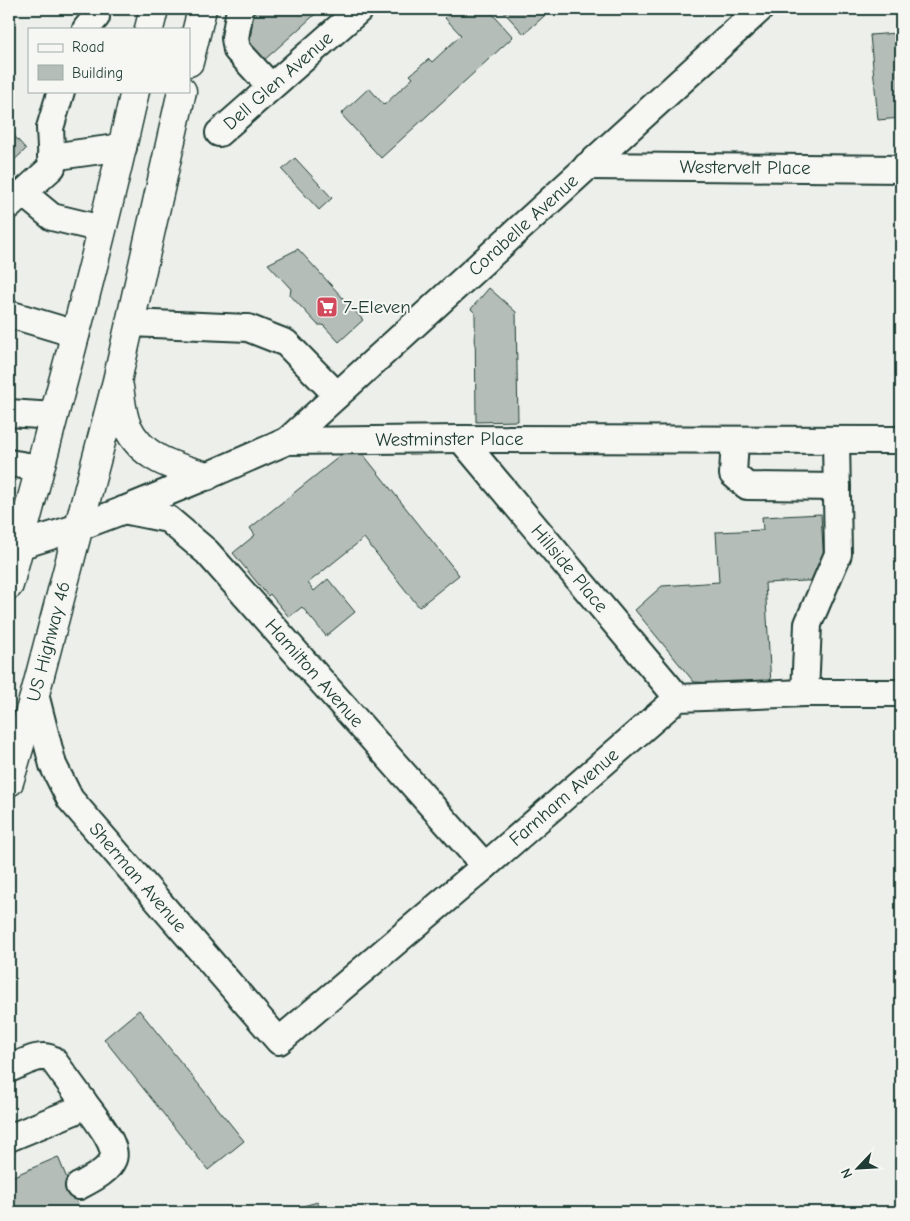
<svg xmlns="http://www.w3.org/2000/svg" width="910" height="1221" viewBox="0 0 910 1221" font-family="'Comic Neue',sans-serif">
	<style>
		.building { fill: #b4bdb8; stroke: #1f3d34 }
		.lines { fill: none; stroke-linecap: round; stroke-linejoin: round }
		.minor-casing { stroke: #1f3d34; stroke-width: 30 }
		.highway-casing { stroke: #1f3d34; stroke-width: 31 }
		.minor { stroke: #f6f6f2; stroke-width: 26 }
		.highway { stroke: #f6f6f2; stroke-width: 28 }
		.labels { text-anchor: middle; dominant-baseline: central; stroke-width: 4; stroke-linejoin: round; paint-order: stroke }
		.street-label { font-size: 19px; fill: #1f3d34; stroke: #f6f6f2 }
		.poi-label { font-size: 19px; fill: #1f3d34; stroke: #f6f6f2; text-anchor: start }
	</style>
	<rect width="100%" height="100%" fill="#edefea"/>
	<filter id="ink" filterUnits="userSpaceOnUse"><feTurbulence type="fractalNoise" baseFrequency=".02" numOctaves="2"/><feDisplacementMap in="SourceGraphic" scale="10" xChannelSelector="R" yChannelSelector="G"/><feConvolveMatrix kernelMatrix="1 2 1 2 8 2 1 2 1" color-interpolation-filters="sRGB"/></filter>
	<g filter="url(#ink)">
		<g class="building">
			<polygon points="254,9 321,9 262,62 249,48"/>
			<polygon points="455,9 488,9 513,37 381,158 341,114 369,88 384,105 413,78 410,75 429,59 432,62 461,35 445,18"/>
			<polygon points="501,9 552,9 524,34"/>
			<polygon points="897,33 899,49 901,49 901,118 878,120 870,35"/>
			<polygon points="9,130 26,149 9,165"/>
			<polygon points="295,158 332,198 319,210 282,170"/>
			<polygon points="298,249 363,320 339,342 323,325 318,325 290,295 291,289 268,264"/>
			<polygon points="489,288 516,312 518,421 476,422 475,313 471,309"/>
			<polygon points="355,444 459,575 419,607 364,538 308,583 314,591 328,579 355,612 326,636 302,607 289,617 270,594 268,596 233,553 255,535 250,528"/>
			<polygon points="821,514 825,580 765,583 771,685 694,682 635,610 662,586 719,582 716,532 763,530 762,517"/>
			<polygon points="139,1010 244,1141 208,1170 104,1039"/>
			<polygon points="58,1157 81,1212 9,1212 9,1178"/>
			<polygon points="318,1202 320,1212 280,1212"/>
		</g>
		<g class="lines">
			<g class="minor-casing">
				<g id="minor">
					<polyline points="240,9 235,38 237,50 271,87"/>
					<polyline points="86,29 96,17"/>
					<path id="s1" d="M219,133L360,9"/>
					<polyline points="51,157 123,147"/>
					<path id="s2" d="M587,166L901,169"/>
					<polyline points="23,193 52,217 102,229"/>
					<polyline points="9,206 52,167 50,128 61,91"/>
					<polyline points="9,314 76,334"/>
					<polyline points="130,323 248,328 286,343 337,395"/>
					<polyline points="9,413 54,416"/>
					<path id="s3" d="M461,439L678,698"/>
					<polyline points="735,440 733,474 747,486 837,487"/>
					<path id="s4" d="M287,441L760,9"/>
					<polyline points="9,463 40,468"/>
					<path id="s5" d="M123,510L168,519L207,552L485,866"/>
					<path id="s6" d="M9,549L79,527L119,512L207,476L287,441L461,439L901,440"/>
					<polyline points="805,693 808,624 838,554 836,440"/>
					<path id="s7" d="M35,694L53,765L70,799L279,1041L485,866L678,698L805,693H901"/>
					<path d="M9,1069C21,1064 42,1051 53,1060L83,1101L79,1108L72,1112L9,1138"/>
					<path d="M79,1186C90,1180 108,1172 113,1159C119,1145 91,1113 83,1101"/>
				</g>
			</g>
			<g class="highway-casing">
				<g id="highway">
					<polyline points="149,29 154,9"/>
					<polyline points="189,62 202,9"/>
					<path d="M119,387C121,399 122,415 127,426C142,459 175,467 207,476"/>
					<path d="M9,585C52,421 98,257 135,91"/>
					<path id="s8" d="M9,782L35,694L117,381L182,91"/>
				</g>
			</g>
			<use href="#minor" class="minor"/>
			<use href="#highway" class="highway"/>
		</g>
	</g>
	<defs>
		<g id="supermarket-square" transform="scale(1.125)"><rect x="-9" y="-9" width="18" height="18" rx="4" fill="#d1495b" stroke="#f6f6f2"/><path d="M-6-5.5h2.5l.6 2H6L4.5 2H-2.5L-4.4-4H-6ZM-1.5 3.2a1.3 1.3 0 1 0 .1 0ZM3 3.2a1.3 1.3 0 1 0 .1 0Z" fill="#fff"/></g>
	</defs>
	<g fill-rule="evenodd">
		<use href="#supermarket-square" x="327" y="307"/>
	</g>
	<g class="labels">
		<g class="street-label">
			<text stroke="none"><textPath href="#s1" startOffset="79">Dell Glen Avenue</textPath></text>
			<text stroke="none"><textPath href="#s2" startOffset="158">Westervelt Place</textPath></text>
			<text stroke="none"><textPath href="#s4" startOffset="320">Corabelle Avenue</textPath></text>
			<text stroke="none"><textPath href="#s6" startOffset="461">Westminster Place</textPath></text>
			<text stroke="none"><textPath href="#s3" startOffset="169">Hillside Place</textPath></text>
			<text stroke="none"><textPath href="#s8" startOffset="146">US Highway 46</textPath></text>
			<text stroke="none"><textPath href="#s5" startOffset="259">Hamilton Avenue</textPath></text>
			<text stroke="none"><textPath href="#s7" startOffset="806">Farnham Avenue</textPath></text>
			<text stroke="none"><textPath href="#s7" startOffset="215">Sherman Avenue</textPath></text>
		</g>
		<g class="poi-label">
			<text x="343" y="307">7-Eleven</text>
		</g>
	</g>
	<rect width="910" height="1221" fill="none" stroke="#f6f6f2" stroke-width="30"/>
	<rect x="15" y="15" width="880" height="1191" fill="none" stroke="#1f3d34" stroke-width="2" filter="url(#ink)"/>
	<rect x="28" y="28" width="162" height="65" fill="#f6f6f2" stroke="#a0aca6"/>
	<rect x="38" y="44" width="25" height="8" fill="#f6f6f2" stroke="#a0aca6"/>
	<text x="72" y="52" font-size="15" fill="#1f3d34">Road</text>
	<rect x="38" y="65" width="25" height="15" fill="#b4bdb8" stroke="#a0aca6"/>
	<text x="72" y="78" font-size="15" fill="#1f3d34">Building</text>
	<g transform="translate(858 1168) rotate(245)" stroke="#f6f6f2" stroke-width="4" paint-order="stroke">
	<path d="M0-4L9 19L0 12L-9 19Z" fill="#1f3d34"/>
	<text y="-8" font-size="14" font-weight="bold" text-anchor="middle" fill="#1f3d34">N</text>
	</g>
</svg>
